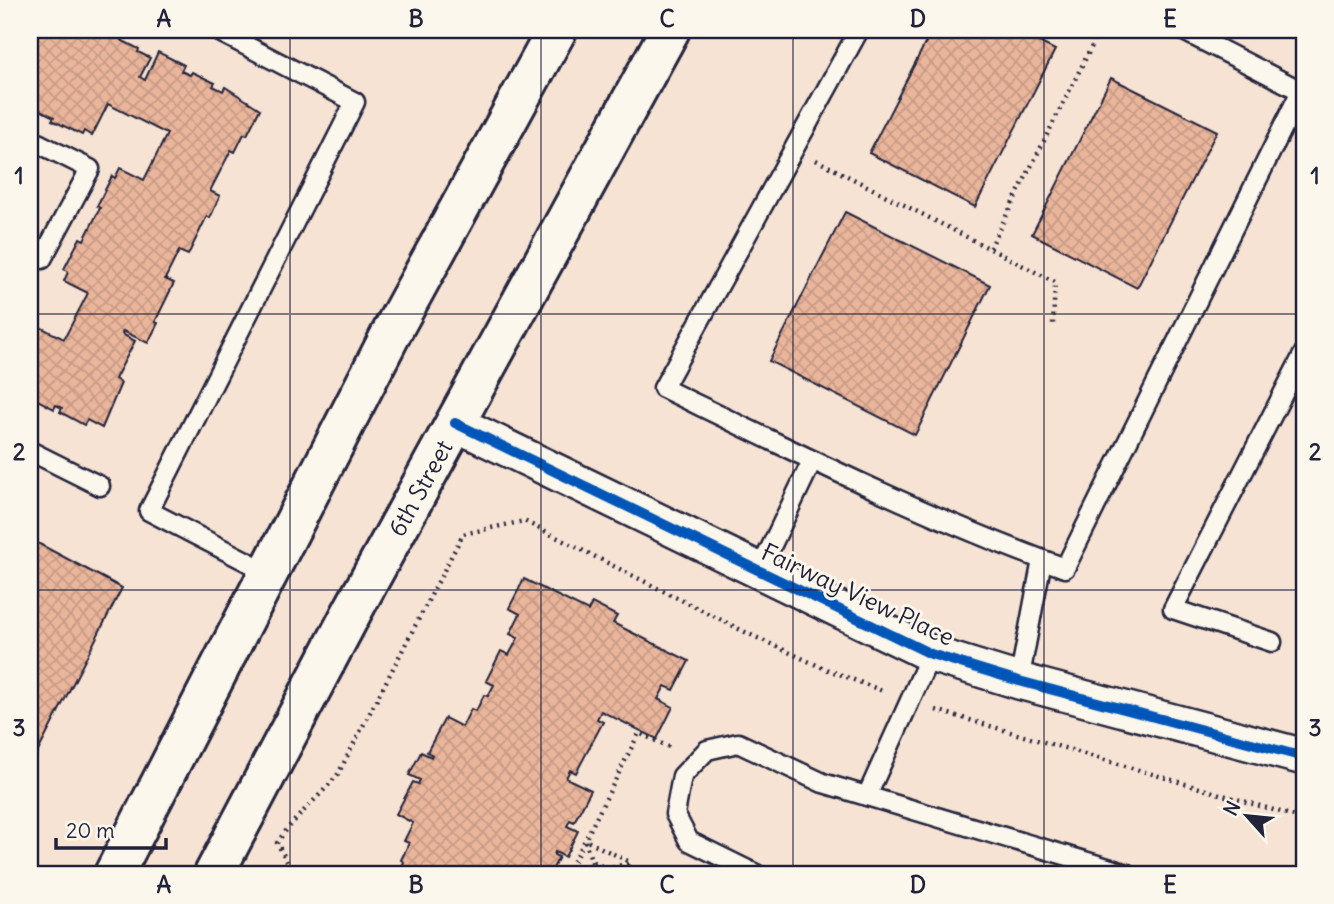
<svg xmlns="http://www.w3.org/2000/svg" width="1334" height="904" viewBox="0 0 1334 904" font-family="Delius,sans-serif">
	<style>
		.building { fill: url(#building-cross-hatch); stroke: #22223b; stroke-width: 2 }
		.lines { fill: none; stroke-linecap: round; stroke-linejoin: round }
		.lane-casing { stroke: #22223b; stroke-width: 23 }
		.street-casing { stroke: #22223b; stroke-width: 40 }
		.secondary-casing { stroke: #22223b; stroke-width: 44 }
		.path { stroke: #22223b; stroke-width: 4.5; stroke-dasharray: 2 5; stroke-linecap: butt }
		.lane { stroke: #fbf7ec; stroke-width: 18 }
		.street { stroke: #fbf7ec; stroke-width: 35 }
		.secondary { stroke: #fbf7ec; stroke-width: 38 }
		.cycleway-casing { stroke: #fbf7ec; stroke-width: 15 }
		.cycleway { stroke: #0057b8; stroke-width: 10 }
		.grid { fill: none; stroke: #22223b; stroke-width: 2; stroke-opacity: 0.55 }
		.labels { text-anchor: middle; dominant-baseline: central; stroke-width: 6; stroke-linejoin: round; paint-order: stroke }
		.street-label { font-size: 24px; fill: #22223b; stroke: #fbf7ec }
		.neatline { fill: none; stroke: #22223b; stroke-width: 2.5 }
		.grid-label { font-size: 23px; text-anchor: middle; font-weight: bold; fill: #22223b }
	</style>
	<defs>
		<pattern id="building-cross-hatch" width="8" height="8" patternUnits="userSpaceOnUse" patternTransform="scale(1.75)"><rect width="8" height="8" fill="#e9b59b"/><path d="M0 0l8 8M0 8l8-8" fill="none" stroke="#c89b86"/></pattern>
	</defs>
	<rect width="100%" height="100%" fill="#f6e3d4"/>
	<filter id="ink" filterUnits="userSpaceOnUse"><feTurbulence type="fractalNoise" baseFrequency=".0143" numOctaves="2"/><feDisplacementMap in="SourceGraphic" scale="14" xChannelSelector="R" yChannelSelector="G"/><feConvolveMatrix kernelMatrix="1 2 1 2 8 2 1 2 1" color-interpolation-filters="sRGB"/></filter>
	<g filter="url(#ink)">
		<g class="building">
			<polygon points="30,30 81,30 88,34 90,30 110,30 123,37 121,40 139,49 138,52 150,58 140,77 145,80 158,52 184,65 181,71 190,75 192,72 215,83 213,86 223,91 225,87 260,109 247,135 244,134 235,152 231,150 210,191 220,196 210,218 207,216 188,255 179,251 165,279 174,283 155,322 158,323 148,343 123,331 122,334 135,341 115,379 121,383 102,428 87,420 84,425 60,412 62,408 56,405 54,409 30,396 30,322 64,339 88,293 64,281 68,272 64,269 80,238 84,240 100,208 97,206 112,176 115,178 120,168 144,180 167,134 108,104 92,136 84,131 82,135 52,120 54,117 30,105"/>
			<polygon points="932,30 1015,30 1055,50 975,207 869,153"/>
			<polygon points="1111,78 1217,131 1137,288 1032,234"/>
			<polygon points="845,212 990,285 915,435 769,361"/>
			<polygon points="30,539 122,588 30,767"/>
			<polygon points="524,579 588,611 592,603 617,616 613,623 689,661 674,690 665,686 658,699 673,707 657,739 601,711 597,719 603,722 576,773 570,770 566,778 591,790 574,822 570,820 567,826 578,831 565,857 555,852 554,855 559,857 550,874 398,874 404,862 401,860 409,843 404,841 413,823 396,814 413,782 418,784 420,780 409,775 421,752 431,757 432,755 427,752 445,718 462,727 471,709 476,711 484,695 488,696 494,685 486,681 501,651 509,655 518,638 510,634 520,614 509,608"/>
		</g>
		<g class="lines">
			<g class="lane-casing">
				<g id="lane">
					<polyline points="216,30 355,102 149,511 269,573"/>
					<path d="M859,30L663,388C795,452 927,518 1065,568L1301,91L1182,30"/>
					<polyline points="30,139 90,169 42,259 30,253"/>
					<polyline points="30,451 100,486"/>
					<polyline points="759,572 812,461"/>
					<polyline points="1272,642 1173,609 1304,353"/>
					<polyline points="1019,681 1042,560"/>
					<polyline points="867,796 931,654"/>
					<polyline points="756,874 689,841 675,814 682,776 707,750 738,743 823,783 1128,874"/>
				</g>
			</g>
			<g class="street-casing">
				<polyline id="street" points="455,423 931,654 1019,681 1304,757"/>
			</g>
			<g class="secondary-casing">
				<g id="secondary">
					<polyline points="114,874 396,324 557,30"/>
					<polyline points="214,874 353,610 670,30"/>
				</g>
			</g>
			<g class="path">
				<polyline points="816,160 1055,282 1053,324"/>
				<polyline points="990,248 1100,30"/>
				<polyline points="936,710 1304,819"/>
				<polyline points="592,863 585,840 639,733 671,748"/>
				<polyline points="606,870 630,862"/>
				<path d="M294,874L277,843C294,817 319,798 338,774L463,534L524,521L749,634L821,667L885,692"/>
				<polyline points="567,874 585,840 630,862 624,874"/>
				<polyline points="586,874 588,867 595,862 605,868 606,874"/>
			</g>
			<use href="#lane" class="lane"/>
			<use href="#street" class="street"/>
			<use href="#secondary" class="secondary"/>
			<g class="cycleway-casing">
				<polyline id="cycleway" points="455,423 931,654 1019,681 1304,757"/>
			</g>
			<use href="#cycleway" class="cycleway"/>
		</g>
	</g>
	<path class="grid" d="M290,30V874M541,30V874M793,30V874M1044,30V874M30,314H1304M30,590H1304"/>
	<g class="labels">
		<g class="street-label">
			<text transform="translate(420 488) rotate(-61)">6th Street</text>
			<text transform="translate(858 594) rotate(25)">Fairway View Place</text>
		</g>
	</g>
	<rect width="1334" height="904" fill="none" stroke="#fbf7ec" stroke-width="77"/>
	<g transform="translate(1247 816) rotate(297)" stroke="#fbf7ec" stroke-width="5" paint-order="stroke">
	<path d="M0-5L12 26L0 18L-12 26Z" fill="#22223b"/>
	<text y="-10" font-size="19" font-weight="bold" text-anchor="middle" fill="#22223b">N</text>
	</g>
	<path d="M56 838v10h110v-10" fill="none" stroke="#22223b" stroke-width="3.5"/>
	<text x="66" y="838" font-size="21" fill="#22223b" stroke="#fbf7ec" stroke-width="5" paint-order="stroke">20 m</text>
	<rect x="38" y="38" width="1258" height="828" class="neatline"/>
	<g class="grid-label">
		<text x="164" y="27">A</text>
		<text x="416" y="27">B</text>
		<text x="667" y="27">C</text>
		<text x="918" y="27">D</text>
		<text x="1170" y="27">E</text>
		<text x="19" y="184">1</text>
		<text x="1315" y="184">1</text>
		<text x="19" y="460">2</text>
		<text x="1315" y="460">2</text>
		<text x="19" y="736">3</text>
		<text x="1315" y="736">3</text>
		<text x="164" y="893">A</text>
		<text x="416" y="893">B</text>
		<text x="667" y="893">C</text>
		<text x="918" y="893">D</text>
		<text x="1170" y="893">E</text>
	</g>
</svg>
